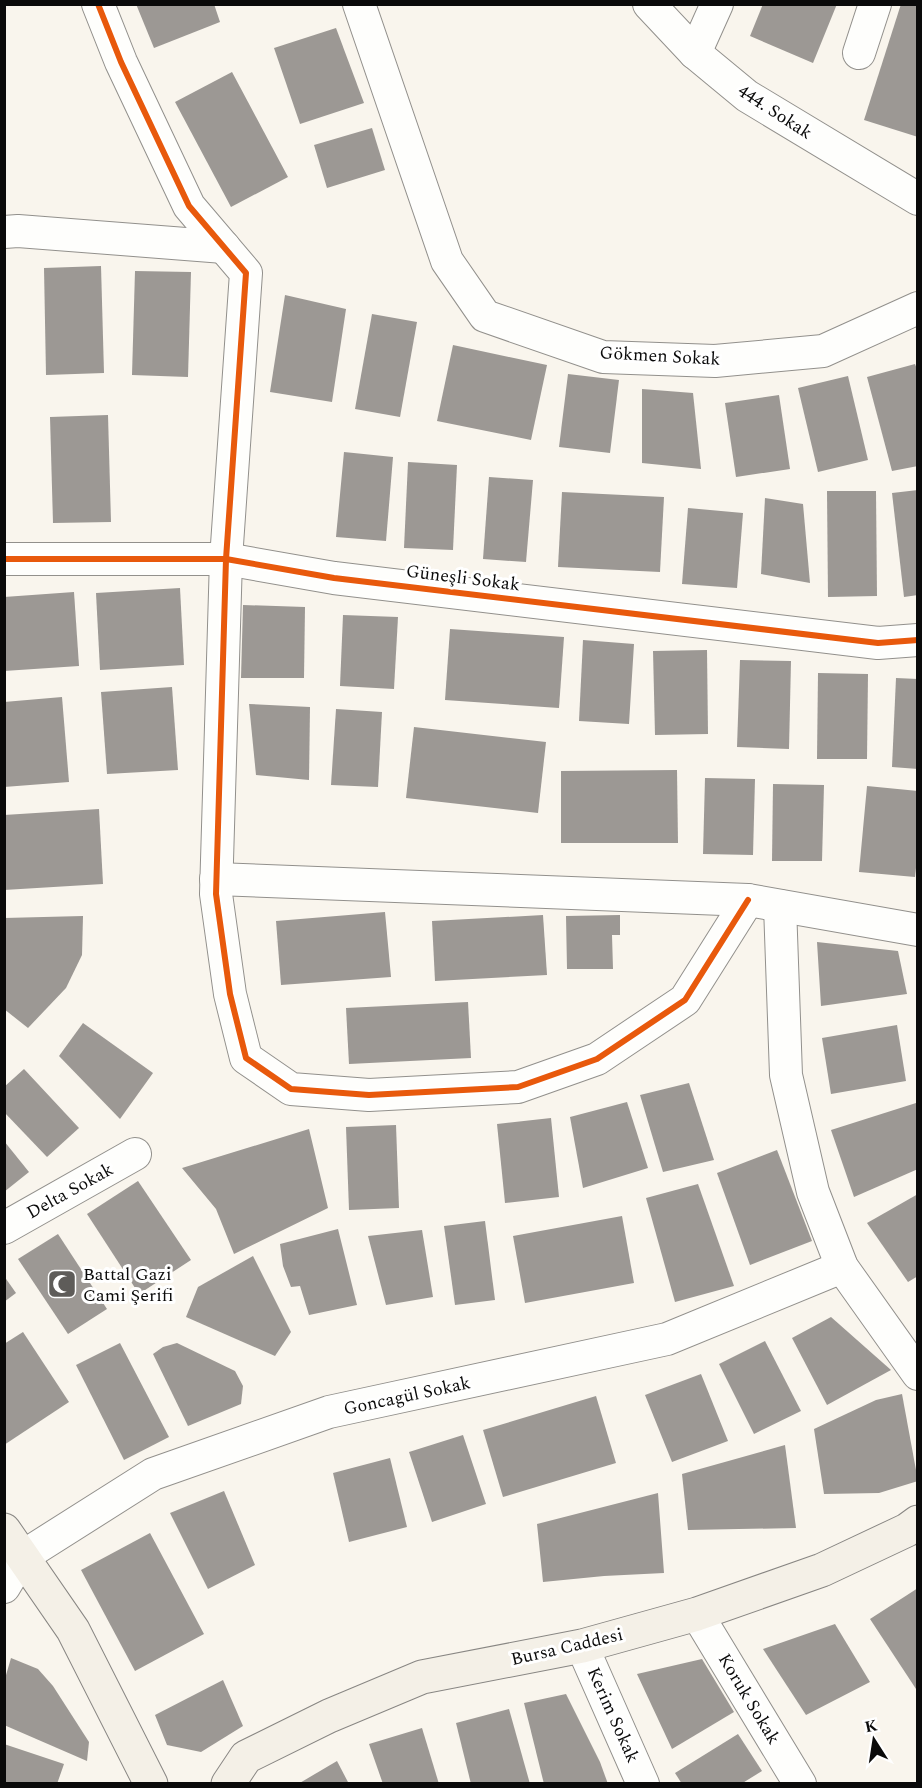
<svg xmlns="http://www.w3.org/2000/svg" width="922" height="1788" viewBox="0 0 922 1788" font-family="Spectral,serif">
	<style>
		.building { fill: #9c9894 }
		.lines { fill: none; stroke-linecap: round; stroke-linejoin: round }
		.street-casing { stroke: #92908c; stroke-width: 34 }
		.secondary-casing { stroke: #888683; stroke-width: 35 }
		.street { stroke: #fefefc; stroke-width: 32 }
		.secondary { stroke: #f4f0e7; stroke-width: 33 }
		.cycleway-casing { stroke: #fff; stroke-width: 10 }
		.cycleway { stroke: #e8590c; stroke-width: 6 }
		.labels { text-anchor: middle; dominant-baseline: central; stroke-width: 6; stroke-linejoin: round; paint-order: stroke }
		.street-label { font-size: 18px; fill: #0a0a0a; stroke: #fff }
		.poi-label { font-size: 18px; fill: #0a0a0a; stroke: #fff; text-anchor: start }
	</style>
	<rect width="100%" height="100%" fill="#f9f5ed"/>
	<g class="building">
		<polygon points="136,4 214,4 220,22 154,48"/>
		<polygon points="763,4 837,4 813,63 750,36"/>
		<polygon points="901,4 918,4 918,137 864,120"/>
		<polygon points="336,28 364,103 300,124 274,48"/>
		<polygon points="232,72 288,177 231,207 175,102"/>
		<polygon points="372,128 385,170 327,188 314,145"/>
		<polygon points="101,266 104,373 46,375 44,268"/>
		<polygon points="135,271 191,272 188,377 132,375"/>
		<polygon points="285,295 346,309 332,402 270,392"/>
		<polygon points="372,314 417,322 400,417 355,409"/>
		<polygon points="453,345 547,365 531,440 437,421"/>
		<polygon points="915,364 918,372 918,466 892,471 867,377"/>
		<polygon points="568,374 619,380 610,453 559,447"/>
		<polygon points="848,376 868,460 818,472 798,388"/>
		<polygon points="642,389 693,393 701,469 642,463"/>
		<polygon points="779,395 790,469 736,477 725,403"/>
		<polygon points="108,415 111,522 53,523 50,417"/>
		<polygon points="344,452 393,457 386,541 336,537"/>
		<polygon points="408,462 457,465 453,550 404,548"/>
		<polygon points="489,477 533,480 526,562 483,559"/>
		<polygon points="918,490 918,595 904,597 892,493"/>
		<polygon points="827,491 876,491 877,596 828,597"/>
		<polygon points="562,492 664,497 660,572 558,567"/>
		<polygon points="765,498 803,504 810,583 761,574"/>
		<polygon points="688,508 743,513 737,588 682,584"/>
		<polygon points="180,588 184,665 100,670 96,593"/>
		<polygon points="74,592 79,666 4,671 4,597"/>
		<polygon points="243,605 305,607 304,678 241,678"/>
		<polygon points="343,615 398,617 394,689 340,686"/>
		<polygon points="450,629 564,637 559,708 445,700"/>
		<polygon points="583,640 634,644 629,724 579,721"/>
		<polygon points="707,650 708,734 655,735 653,651"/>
		<polygon points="740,660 791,661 789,749 737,747"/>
		<polygon points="818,673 868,674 867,759 817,759"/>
		<polygon points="896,678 918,679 918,769 892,767"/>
		<polygon points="172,687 178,770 107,774 101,692"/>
		<polygon points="62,697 69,782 4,787 4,702"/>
		<polygon points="249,704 310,707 309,780 256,775"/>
		<polygon points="336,709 382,712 378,787 331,785"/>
		<polygon points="414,727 546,742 538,813 406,798"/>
		<polygon points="677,770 678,843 561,843 561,771"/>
		<polygon points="705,778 755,779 753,855 703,854"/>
		<polygon points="773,784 824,785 822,861 772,861"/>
		<polygon points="867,786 918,791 918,850 915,877 859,872"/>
		<polygon points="99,809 103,884 4,890 4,815"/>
		<polygon points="385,912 391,977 281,985 276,921"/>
		<polygon points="543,915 547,975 435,981 432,921"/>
		<polygon points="620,915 620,935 612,935 613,969 567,969 566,916"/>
		<polygon points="83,916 82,955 66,988 28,1028 4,1009 4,918"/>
		<polygon points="817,942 898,951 907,994 821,1006"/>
		<polygon points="468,1002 471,1058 349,1064 346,1008"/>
		<polygon points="83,1023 153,1073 120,1119 59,1056"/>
		<polygon points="897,1025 906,1081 831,1094 822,1038"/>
		<polygon points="24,1069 79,1128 47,1157 4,1112 4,1087"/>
		<polygon points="689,1083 714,1160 663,1172 640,1095"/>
		<polygon points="627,1102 648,1168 583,1188 570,1117"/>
		<polygon points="916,1103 918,1169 854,1197 831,1130"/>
		<polygon points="551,1118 559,1197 505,1203 497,1124"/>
		<polygon points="396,1125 399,1208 349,1210 346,1127"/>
		<polygon points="309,1129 328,1208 234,1254 216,1209 182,1168"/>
		<polygon points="4,1141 29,1172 4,1192"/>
		<polygon points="777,1150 812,1241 750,1265 717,1173"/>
		<polygon points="138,1181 191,1260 139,1294 87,1214"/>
		<polygon points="698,1184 734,1286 675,1302 646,1198"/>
		<polygon points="918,1194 918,1276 908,1282 867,1223"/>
		<polygon points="622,1216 634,1283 525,1303 513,1236"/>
		<polygon points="485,1221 495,1300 455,1305 444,1226"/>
		<polygon points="338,1229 357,1305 309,1315 300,1286 291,1287 283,1266 280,1244"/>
		<polygon points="422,1230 433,1297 386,1305 368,1236"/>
		<polygon points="58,1234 107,1309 68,1334 18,1259"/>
		<polygon points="253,1256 291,1332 275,1356 186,1317 198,1287"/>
		<polygon points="4,1276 16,1293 4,1302"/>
		<polygon points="831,1317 891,1370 827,1405 792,1338"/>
		<polygon points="23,1332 69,1402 4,1445 4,1344"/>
		<polygon points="765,1341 801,1411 754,1434 719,1364"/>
		<polygon points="120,1343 169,1437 124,1460 76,1365"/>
		<polygon points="177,1343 235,1371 243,1386 241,1404 188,1426 153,1354 163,1347"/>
		<polygon points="701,1374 728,1441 672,1462 645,1395"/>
		<polygon points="902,1394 918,1481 879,1493 824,1494 814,1429 876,1400"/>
		<polygon points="596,1396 616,1463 503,1497 483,1430"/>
		<polygon points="463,1435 486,1504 432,1522 409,1452"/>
		<polygon points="785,1445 796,1528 688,1530 682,1474"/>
		<polygon points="390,1458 407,1527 349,1542 333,1473"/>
		<polygon points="224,1491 255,1565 208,1589 170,1513"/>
		<polygon points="658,1493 664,1573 604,1576 543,1582 537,1524"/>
		<polygon points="150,1533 204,1634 135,1671 81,1570"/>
		<polygon points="918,1588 918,1692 870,1619"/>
		<polygon points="835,1624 870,1682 806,1715 763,1649"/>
		<polygon points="11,1658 38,1669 53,1686 89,1742 87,1761 4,1725 4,1682"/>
		<polygon points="702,1659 734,1712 672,1749 637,1674"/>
		<polygon points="223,1680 243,1726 201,1752 167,1745 155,1715"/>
		<polygon points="566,1694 600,1762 608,1784 544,1784 524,1703"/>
		<polygon points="509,1709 530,1784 471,1784 456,1723"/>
		<polygon points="422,1728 439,1784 383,1784 369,1744"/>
		<polygon points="738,1734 762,1771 741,1784 682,1784 675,1773"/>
		<polygon points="4,1744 64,1764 57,1784 4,1784"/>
		<polygon points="337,1761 349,1784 298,1784"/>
	</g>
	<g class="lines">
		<g class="street-casing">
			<g id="street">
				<polyline points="98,4 121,62 189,206 246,273 226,559 216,894 230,994 246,1058 291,1089 369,1095 518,1087 597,1059 685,1000 748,900"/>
				<polyline points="359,4 447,261 485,316 603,357 715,361 823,351 918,308"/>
				<polyline points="649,4 695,53 747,96 918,199"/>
				<polyline points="695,53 717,4"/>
				<polyline points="859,53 875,4"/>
				<polyline points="4,232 18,231 224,247"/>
				<polyline points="4,559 226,559 334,578 878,643 918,640"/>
				<polyline points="216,879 748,900 918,930"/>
				<polyline points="780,906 786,1075 813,1192 842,1267 918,1374"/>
				<polyline points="4,1228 135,1154"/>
				<polyline points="4,1587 22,1557 153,1474 329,1412 667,1339 842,1267"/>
				<polyline points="697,1614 800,1784"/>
				<polyline points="582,1646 643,1784"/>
			</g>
		</g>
		<g class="secondary-casing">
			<g id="secondary">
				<polyline points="4,1530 73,1630 151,1784"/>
				<polyline points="228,1784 246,1757 329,1716 422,1677 582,1646 697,1614 822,1570 907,1530 918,1522"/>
			</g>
		</g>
		<use href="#street" class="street"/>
		<use href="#secondary" class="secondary"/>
		<g class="cycleway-casing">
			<g id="cycleway">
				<polyline points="98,4 121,62 189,206 246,273 226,559 216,894 230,994 246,1058 291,1089 369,1095 518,1087 597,1059 685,1000 748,900"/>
				<polyline points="4,559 226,559 334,578 878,643 918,640"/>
			</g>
		</g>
		<use href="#cycleway" class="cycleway"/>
	</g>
	<defs>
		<g id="mosque-square" transform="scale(1.5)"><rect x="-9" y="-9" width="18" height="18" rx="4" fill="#5e5c59" stroke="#fff"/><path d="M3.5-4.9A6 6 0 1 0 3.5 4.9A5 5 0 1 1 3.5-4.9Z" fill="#fff"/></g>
	</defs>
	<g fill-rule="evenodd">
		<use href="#mosque-square" x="62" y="1284"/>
	</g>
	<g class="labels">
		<g class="street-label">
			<text transform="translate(775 112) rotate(33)">444. Sokak</text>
			<text transform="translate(660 356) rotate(3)">Gökmen Sokak</text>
			<text transform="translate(463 578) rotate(7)">Güneşli Sokak</text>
			<text transform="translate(70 1191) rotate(-29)">Delta Sokak</text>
			<text transform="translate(407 1396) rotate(-12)">Goncagül Sokak</text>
			<text transform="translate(567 1647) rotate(-13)">Bursa Caddesi</text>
			<text transform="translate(749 1699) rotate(59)">Koruk Sokak</text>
			<text transform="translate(613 1715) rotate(66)">Kerim Sokak</text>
		</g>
		<g class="poi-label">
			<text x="83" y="1274">Battal Gazi<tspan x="83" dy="21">Cami Şerifi</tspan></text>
		</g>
	</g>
	<rect width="922" height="1788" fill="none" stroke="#0a0a0a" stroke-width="12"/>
	<g transform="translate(874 1740) rotate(348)" stroke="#ffffff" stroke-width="4.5" paint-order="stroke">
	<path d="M0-4.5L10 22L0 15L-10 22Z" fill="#0a0a0a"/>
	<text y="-9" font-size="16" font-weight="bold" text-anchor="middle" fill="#0a0a0a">K</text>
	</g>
</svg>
